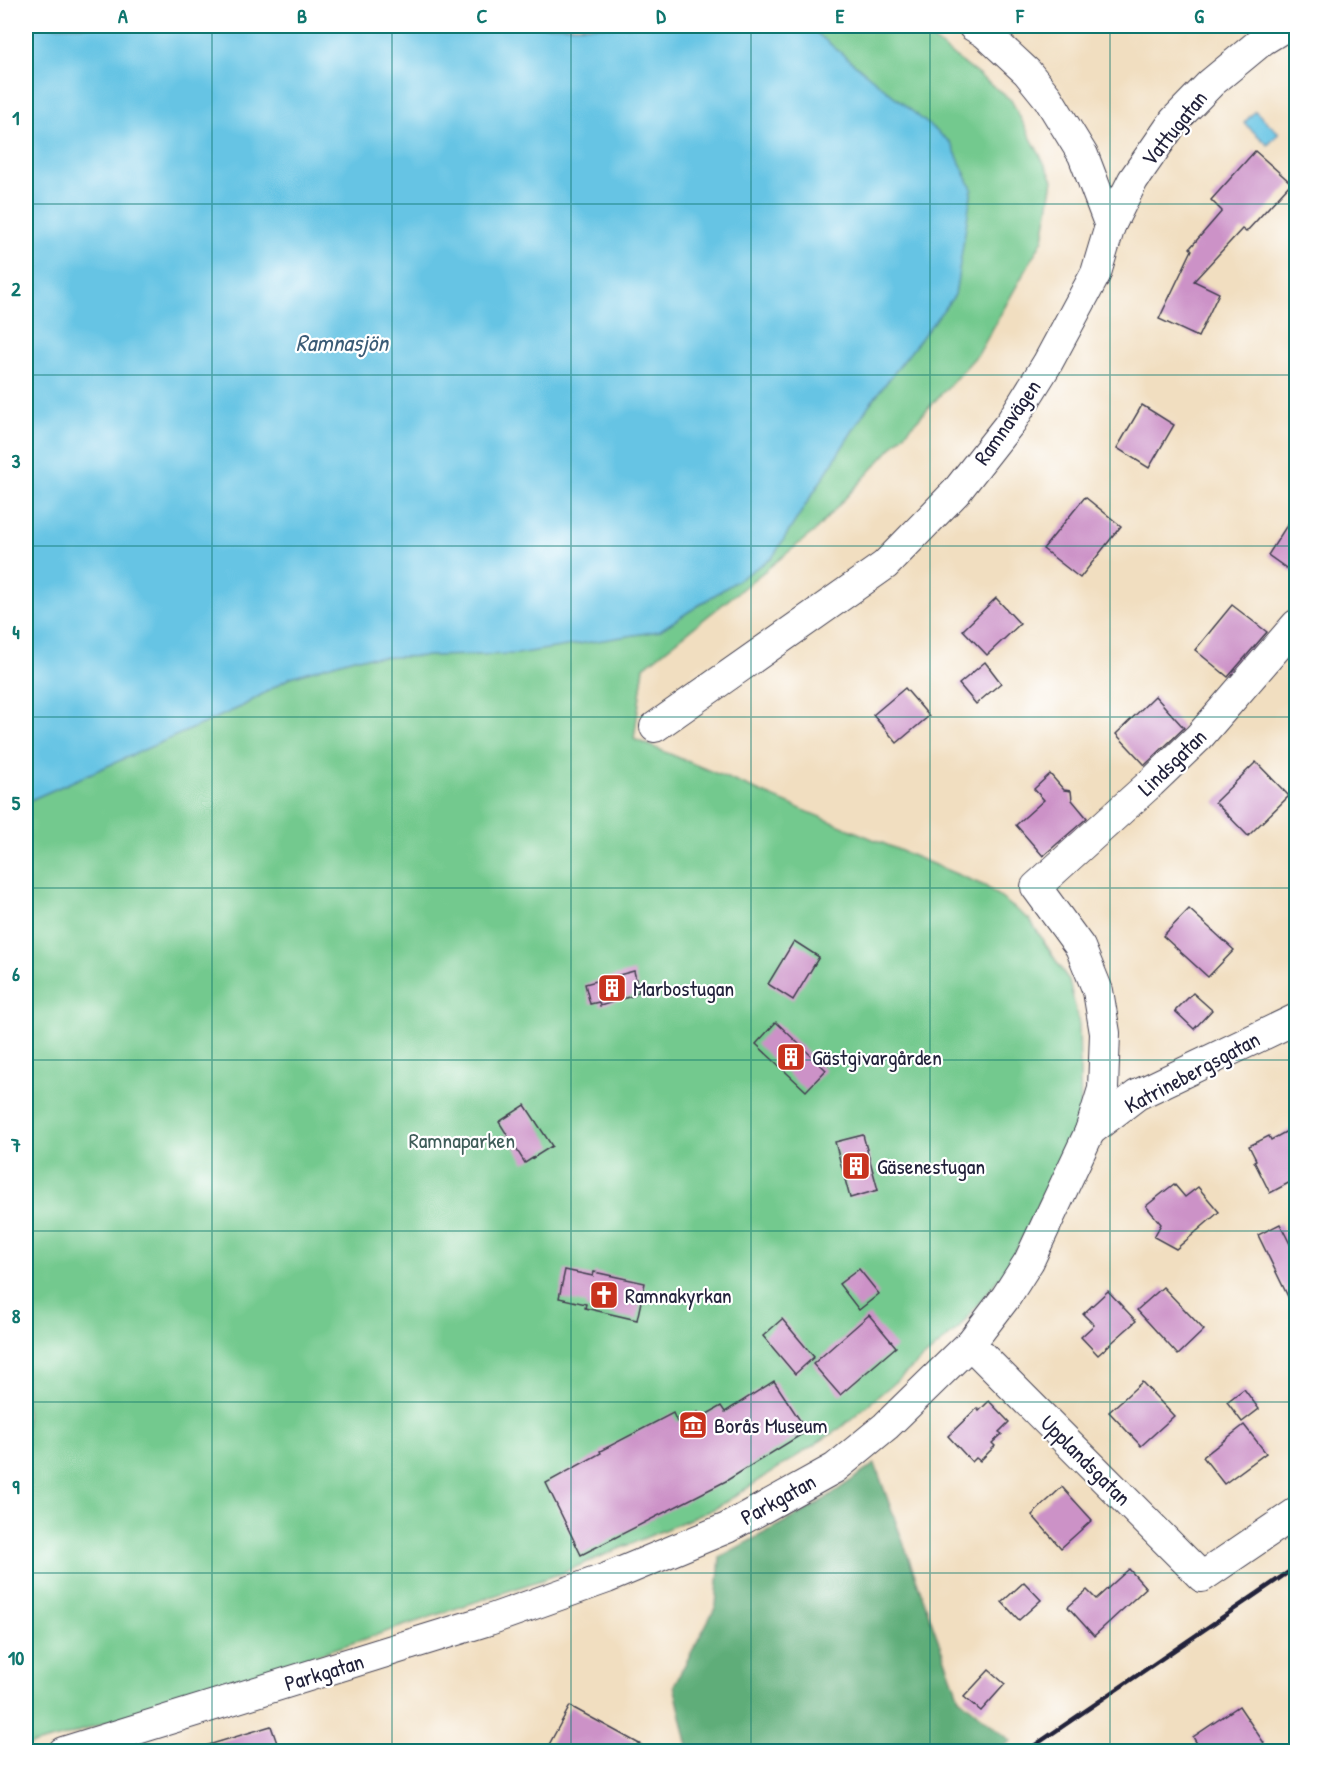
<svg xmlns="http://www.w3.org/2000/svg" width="1322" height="1777" viewBox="0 0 1322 1777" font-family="'Patrick Hand',sans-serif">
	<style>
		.green { fill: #73c98e; stroke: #4a7664; stroke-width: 1.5 }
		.forest { fill: #5ead79; stroke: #40685a; stroke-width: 1.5 }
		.water { fill: #66c4e4; stroke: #447390; stroke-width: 1.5 }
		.building { fill: #cc92c7 }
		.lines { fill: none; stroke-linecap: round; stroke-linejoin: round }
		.minor-casing { stroke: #413e4f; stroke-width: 32 }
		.minor { stroke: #fff; stroke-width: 30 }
		.rail { stroke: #22223b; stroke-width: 4.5 }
		.grid { fill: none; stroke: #0f766e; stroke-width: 1.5; stroke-opacity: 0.55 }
		.labels { text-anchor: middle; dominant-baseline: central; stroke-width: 4.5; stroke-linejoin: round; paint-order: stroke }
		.street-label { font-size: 22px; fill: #22223b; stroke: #fff }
		.poi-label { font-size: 22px; fill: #22223b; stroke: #fff; text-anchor: start }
		.park-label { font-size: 22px; fill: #3e5c58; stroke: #fff }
		.water-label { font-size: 24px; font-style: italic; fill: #3a5b76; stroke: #fff }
		.neatline { fill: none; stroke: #0f766e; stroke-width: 2 }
		.grid-label { font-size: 20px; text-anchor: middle; font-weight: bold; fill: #0f766e }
	</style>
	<rect width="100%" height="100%" fill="#fff"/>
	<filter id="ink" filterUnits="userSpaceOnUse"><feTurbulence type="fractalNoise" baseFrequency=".0167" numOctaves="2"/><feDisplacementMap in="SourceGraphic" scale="12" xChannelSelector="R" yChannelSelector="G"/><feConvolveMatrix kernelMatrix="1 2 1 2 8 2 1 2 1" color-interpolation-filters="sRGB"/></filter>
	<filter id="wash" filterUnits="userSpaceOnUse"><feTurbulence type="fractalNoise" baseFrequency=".008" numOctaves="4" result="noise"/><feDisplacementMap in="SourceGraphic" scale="24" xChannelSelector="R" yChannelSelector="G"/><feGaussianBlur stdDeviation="1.35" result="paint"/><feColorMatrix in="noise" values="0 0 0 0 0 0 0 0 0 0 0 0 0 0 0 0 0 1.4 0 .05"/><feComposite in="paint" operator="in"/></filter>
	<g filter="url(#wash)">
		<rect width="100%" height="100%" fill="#f1dec0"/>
		<polygon class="green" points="26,26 911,26 921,31 1011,100 1053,180 1043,239 979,353 816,530 644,667 634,739 985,886 1030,920 1069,981 1079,1024 1081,1119 1008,1267 958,1329 839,1429 716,1508 559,1574 301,1660 62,1737 26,1746"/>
		<polygon class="forest" points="875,1464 959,1698 1011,1741 996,1752 689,1751 674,1685 716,1606 720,1557 816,1505"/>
		<g class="water">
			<polygon points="26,26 808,26 951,143 972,189 955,295 869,405 772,558 659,631 517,654 354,658 291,677 241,707 26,802"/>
			<polygon points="1255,111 1279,133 1268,145 1244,123"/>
		</g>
		<g id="blocks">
			<g class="building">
				<polygon points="1255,151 1291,183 1246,232 1242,229 1194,281 1219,293 1198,337 1159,319 1192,250 1190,248 1222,211 1211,200"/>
				<polygon points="1142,405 1174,425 1149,468 1117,448"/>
				<polygon points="1085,497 1121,526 1080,578 1043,549"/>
				<polygon points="1296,511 1296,575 1268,555"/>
				<polygon points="996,598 1020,624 987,655 963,630"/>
				<polygon points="1232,605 1267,632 1228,677 1195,650"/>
				<polygon points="985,662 1001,683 976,704 959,684"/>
				<polygon points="905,688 929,716 897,743 873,715"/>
				<polygon points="1155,696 1184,728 1145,765 1116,734"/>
				<polygon points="1256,762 1289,796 1248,836 1215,802"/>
				<polygon points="1050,774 1064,790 1071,791 1072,800 1087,818 1043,856 1016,825 1044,800 1034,789"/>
				<polygon points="1189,909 1234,950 1208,977 1163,936"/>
				<polygon points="794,941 819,957 793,1000 768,984"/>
				<polygon points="634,971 639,992 634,993 635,995 600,1006 599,1002 590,1004 585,984"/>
				<polygon points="1193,993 1212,1010 1194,1029 1175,1011"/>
				<polygon points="776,1022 826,1070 806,1091 756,1044"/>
				<polygon points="525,1105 552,1146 525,1163 499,1122"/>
				<polygon points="1296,1126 1296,1179 1270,1193 1254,1161 1256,1160 1249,1146 1269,1136 1271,1140"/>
				<polygon points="863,1135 878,1190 850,1198 835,1142"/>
				<polygon points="1174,1184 1185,1197 1198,1187 1219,1212 1176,1249 1154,1237 1161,1224 1146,1206"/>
				<polygon points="1280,1224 1296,1256 1296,1313 1258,1235"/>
				<polygon points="859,1269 879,1294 859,1310 839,1284"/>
				<polygon points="565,1270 593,1276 594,1272 645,1283 637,1320 585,1308 586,1304 559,1298"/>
				<polygon points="1163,1287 1204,1330 1178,1355 1137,1310"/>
				<polygon points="1108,1291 1136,1321 1098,1355 1081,1337 1094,1325 1083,1314"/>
				<polygon points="869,1315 896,1347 840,1395 813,1364"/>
				<polygon points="782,1319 814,1357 795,1374 763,1336"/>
				<polygon points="774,1381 807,1431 726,1481 581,1555 546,1483 601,1453 600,1451 673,1413 677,1422 698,1412 702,1417 721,1406 725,1412"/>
				<polygon points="1142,1382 1174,1416 1141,1446 1109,1412"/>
				<polygon points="1244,1389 1259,1409 1242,1422 1227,1402"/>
				<polygon points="989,1401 1009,1422 999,1432 1002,1434 992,1443 995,1446 980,1461 976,1458 972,1462 948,1436 977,1408 979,1411"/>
				<polygon points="1244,1425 1266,1453 1224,1484 1203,1457"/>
				<polygon points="1062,1487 1092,1520 1061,1548 1032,1515"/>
				<polygon points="1129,1569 1146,1588 1094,1636 1068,1607 1087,1590 1096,1599"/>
				<polygon points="1024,1582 1041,1600 1019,1620 1002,1602"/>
				<polygon points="989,1670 1005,1684 981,1711 964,1697"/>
				<polygon points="570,1706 603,1724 654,1752 545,1752"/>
				<polygon points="1239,1706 1264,1743 1251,1752 1202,1752 1193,1737"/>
				<polygon points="271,1726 278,1746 260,1752 206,1752 205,1746"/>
			</g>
		</g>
	</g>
	<g filter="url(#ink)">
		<use href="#blocks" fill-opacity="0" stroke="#413e4f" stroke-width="1.5"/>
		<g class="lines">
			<g class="minor-casing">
				<g id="minor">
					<polyline points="1110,226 1133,180 1174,121 1211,83 1263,40 1286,26"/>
					<polyline points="655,727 885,565 956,492 1011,422 1047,364 1096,273 1110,226 1083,155 1048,98 1027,72 985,33 973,26"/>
					<polyline points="1090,1131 1137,1095 1296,1019"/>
					<polyline points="970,1344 1202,1577 1296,1513"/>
					<polyline points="63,1752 489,1620 607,1578 727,1528 835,1468 886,1426 970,1344 1006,1297 1029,1261 1090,1131 1103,1089 1105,1033 1098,991 1080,947 1036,887 1151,783 1199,737 1296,625"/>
				</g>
			</g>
			<use href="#minor" class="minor"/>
			<polyline class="rail" points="1025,1752 1296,1567"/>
		</g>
	</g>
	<path class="grid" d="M212,26V1752M392,26V1752M571,26V1752M751,26V1752M930,26V1752M1110,26V1752M26,204H1296M26,375H1296M26,546H1296M26,717H1296M26,888H1296M26,1060H1296M26,1231H1296M26,1402H1296M26,1573H1296"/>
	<defs>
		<g id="building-square" transform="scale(1.5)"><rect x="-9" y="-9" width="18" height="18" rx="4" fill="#c8321e" stroke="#fff"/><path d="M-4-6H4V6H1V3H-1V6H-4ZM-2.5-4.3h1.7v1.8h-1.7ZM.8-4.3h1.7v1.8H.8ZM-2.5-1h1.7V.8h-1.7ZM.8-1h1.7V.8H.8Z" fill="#fff"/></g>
		<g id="church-square" transform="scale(1.5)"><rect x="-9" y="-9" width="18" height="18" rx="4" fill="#c8321e" stroke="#fff"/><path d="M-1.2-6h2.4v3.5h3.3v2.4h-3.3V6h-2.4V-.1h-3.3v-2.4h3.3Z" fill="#fff"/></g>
		<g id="museum-square" transform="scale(1.5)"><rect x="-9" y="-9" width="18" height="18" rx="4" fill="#c8321e" stroke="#fff"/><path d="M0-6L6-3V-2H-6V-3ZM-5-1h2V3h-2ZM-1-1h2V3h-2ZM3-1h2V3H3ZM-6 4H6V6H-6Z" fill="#fff"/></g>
	</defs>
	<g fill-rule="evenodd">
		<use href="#building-square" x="612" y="988"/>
		<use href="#building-square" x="791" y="1057"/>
		<use href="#building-square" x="856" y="1166"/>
		<use href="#church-square" x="604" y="1295"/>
		<use href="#museum-square" x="693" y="1425"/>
	</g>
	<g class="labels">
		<g class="street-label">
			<text transform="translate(1174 128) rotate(-51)">Vattugatan</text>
			<text transform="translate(1007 422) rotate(-55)">Ramnavägen</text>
			<text transform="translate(1172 762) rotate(-44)">Lindsgatan</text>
			<text transform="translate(1192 1072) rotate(-28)">Katrinebergsgatan</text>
			<text transform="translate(1086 1460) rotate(45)">Upplandsgatan</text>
			<text transform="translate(778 1499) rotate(-29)">Parkgatan</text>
			<text transform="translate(324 1672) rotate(-17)">Parkgatan</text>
		</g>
		<g class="poi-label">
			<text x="633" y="988">Marbostugan</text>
			<text x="812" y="1057">Gästgivargården</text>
			<text x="877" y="1166">Gäsenestugan</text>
			<text x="625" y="1295">Ramnakyrkan</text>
			<text x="714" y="1425">Borås Museum</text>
		</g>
		<g class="park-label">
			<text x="462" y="1140">Ramnaparken</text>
		</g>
		<g class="water-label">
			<text x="342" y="342">Ramnasjön</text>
		</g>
	</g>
	<rect width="1322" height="1777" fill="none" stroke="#fff" stroke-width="66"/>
	<rect x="33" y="33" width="1256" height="1711" class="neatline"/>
	<g class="grid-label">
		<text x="123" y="23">A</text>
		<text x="302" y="23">B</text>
		<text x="482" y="23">C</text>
		<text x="661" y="23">D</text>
		<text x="840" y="23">E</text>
		<text x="1020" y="23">F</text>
		<text x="1199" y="23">G</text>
		<text x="16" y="125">1</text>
		<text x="16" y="296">2</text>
		<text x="16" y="468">3</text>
		<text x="16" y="639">4</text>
		<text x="16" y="810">5</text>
		<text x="16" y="981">6</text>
		<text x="16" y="1152">7</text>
		<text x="16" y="1323">8</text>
		<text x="16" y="1494">9</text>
		<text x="16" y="1665">10</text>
	</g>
</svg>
